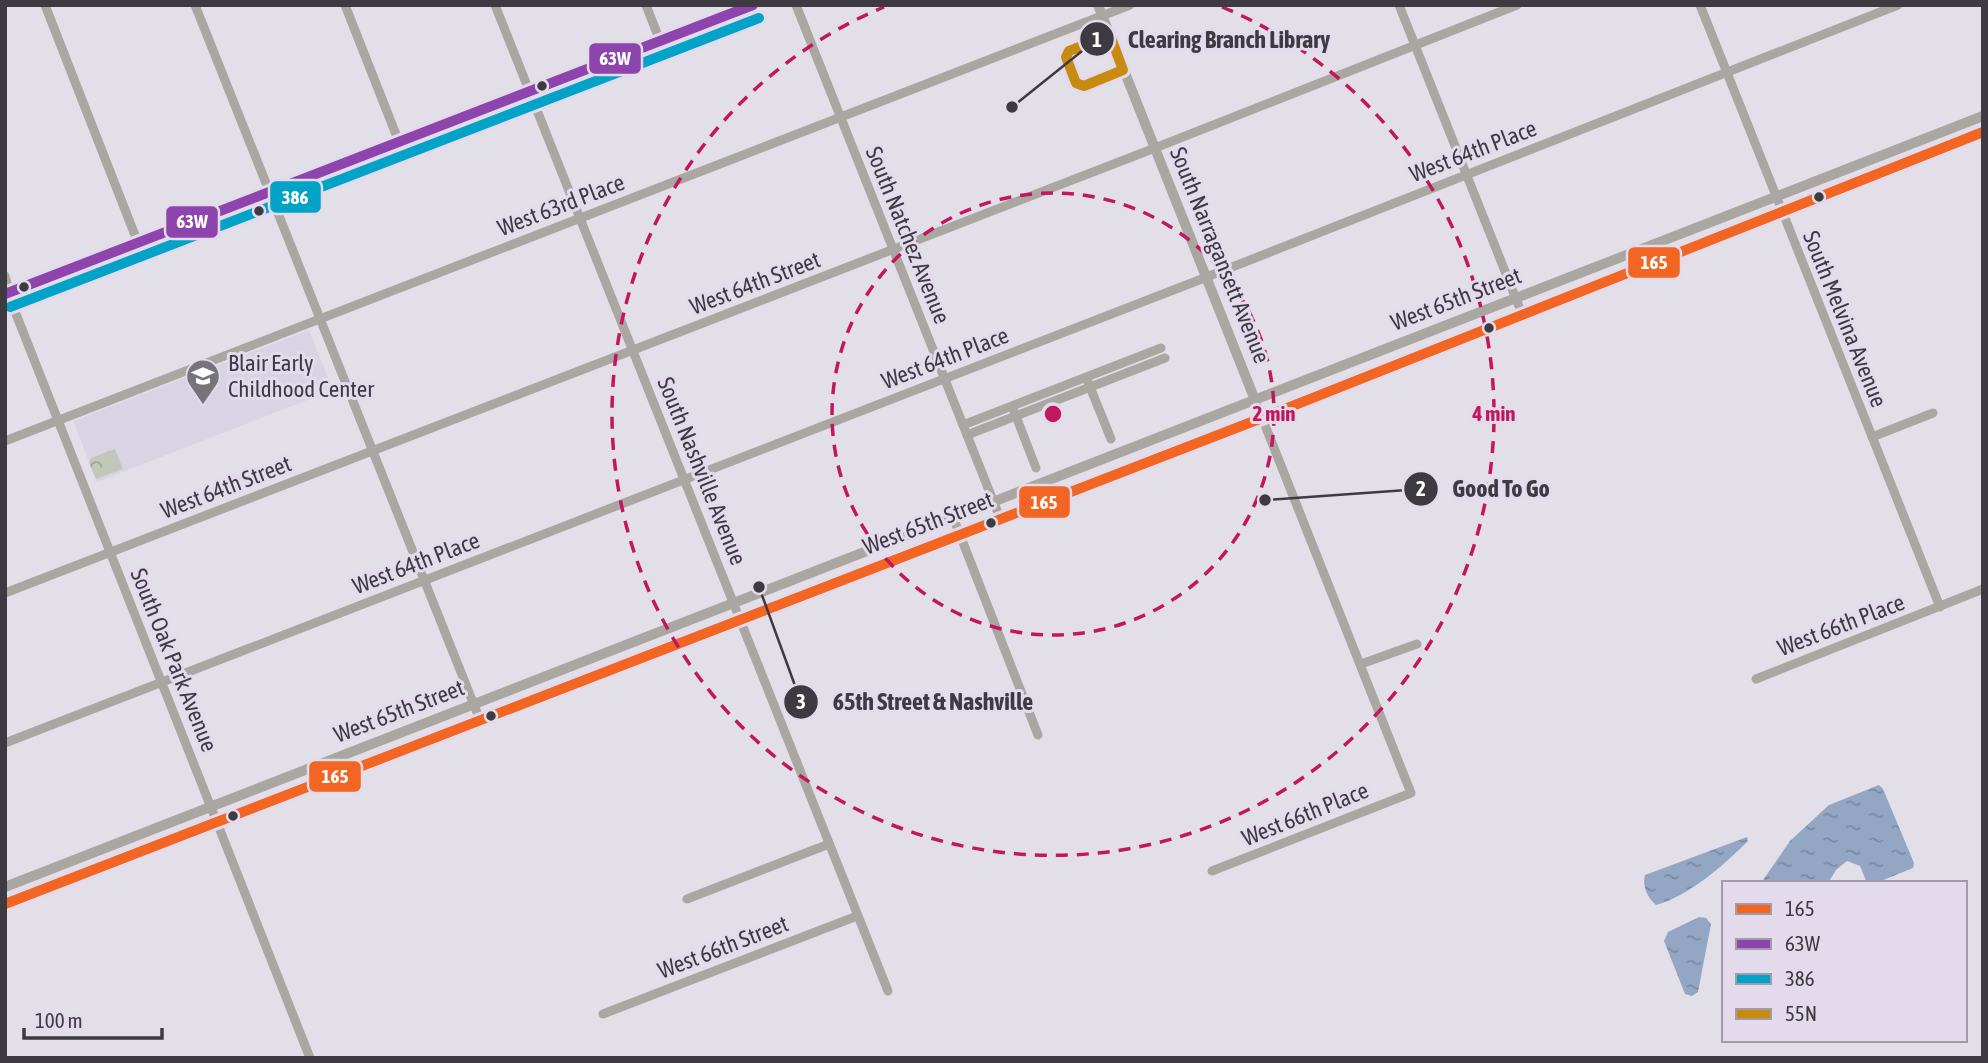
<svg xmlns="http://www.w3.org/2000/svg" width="1988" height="1063" viewBox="0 0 1988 1063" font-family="'Asap Condensed',sans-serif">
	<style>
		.education { fill: #d9d4e4 }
		.park { fill: url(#park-crowns) }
		.water { fill: url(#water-ripples) }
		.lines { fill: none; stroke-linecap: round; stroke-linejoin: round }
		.minor { stroke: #aaa6a2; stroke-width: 9 }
		.tertiary { stroke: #aaa6a2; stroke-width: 10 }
		.secondary { stroke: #aaa5a2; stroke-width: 12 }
		.bus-1-casing { stroke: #e3dbec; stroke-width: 16 }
		.bus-2-casing { stroke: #e3dbec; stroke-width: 16 }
		.bus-3-casing { stroke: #e3dbec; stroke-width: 16 }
		.bus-4-casing { stroke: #e3dbec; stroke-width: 16 }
		.bus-1 { stroke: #f26522; stroke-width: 10 }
		.bus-2 { stroke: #8e44ad; stroke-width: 10 }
		.bus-3 { stroke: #03a3c7; stroke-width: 10 }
		.bus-4 { stroke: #c88b10; stroke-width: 10 }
		.ring { fill: none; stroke: #c2185b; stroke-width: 3.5; stroke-dasharray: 12 9 }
		.bus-dot { fill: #3d3a41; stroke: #e3dbec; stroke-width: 2.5 }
		.labels { text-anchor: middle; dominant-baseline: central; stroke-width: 6; stroke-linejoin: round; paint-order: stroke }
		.street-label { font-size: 23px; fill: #3d3a41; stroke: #e3dbec }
		.poi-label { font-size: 23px; fill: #3d3a41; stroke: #e3dbec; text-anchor: start }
		.centre { fill: #c2185b; stroke: #e3dbec; stroke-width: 3.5 }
		.ring-label { font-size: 21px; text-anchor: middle; font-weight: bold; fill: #c2185b; stroke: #e3dbec; stroke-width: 6; stroke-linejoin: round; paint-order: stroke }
		.leader { fill: none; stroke: #3d3a41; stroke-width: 2.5 }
		.callout-dot { fill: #3d3a41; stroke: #e3dbec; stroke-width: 2.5 }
		.mark-label { font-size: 21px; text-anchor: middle; font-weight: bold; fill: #fff }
		.callout-label { font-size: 24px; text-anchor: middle; font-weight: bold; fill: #3d3a41; stroke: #e3dbec; stroke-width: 6; stroke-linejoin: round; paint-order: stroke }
		.line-badge { stroke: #e3dbec; stroke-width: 2.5 }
		.badge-label { font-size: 19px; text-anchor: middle; font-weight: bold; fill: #fff }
	</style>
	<defs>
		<pattern id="park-crowns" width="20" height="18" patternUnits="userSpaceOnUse" patternTransform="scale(1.75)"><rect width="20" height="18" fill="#c3c7ba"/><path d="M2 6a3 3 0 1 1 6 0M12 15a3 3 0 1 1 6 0" fill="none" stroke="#a0a399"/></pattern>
		<pattern id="water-ripples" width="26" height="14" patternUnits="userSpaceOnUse" patternTransform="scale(1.75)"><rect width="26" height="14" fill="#93a7c4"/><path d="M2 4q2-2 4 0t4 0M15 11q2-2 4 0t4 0" fill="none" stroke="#7989a1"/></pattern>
	</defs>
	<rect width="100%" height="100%" fill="#e3dfe8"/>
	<polygon class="education" points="309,330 333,390 97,482 73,421"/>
	<polygon class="park" points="115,449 123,469 96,479 89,463 91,458"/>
	<g class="water">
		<polygon points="1879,785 1883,789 1914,863 1913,868 1876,883 1867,883 1860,866 1847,861 1836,870 1828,883 1761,883 1790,841 1829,805"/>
		<path d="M1747,837L1748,841C1724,865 1689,896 1656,905C1647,898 1642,885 1645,875Z"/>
		<polygon points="1699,917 1706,918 1711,924 1698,992 1692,996 1685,994 1664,941 1668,932"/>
	</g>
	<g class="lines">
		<g class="minor">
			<polyline points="45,5 138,243"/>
			<polyline points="195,5 480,720"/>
			<polyline points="345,5 399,142"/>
			<polyline points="495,5 888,991"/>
			<polyline points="646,5 660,41"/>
			<polyline points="796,5 1000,518"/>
			<polyline points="1399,5 1522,314"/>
			<polyline points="1700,5 1940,607"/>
			<polyline points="5,276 14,309 310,1058"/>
			<polyline points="1088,382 1111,439"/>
			<polyline points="1014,411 1036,468"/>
			<polyline points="963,425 1161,348"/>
			<polyline points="967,435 1165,358"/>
			<polyline points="1872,437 1933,413"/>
			<polyline points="5,441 1130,5"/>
			<polyline points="953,517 1038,735"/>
			<polyline points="5,593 1155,148 1517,5"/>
			<polyline points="1361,664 1417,644"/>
			<polyline points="1756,679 1983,589"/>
			<polyline points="5,743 1194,282 1898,5"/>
			<polyline points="1212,871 1411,793 1255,400"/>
			<polyline points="687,899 829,844"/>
			<polyline points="603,1014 857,916"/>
		</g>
		<g class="tertiary">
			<polyline points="1098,5 1255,400"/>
			<polyline points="5,887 1983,116"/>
			<polyline points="5,904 1262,418 1983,132"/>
		</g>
		<polyline class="secondary" points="5,294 754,5"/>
		<g class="bus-1-casing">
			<polyline id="bus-1" points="5,904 1262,418 1983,132"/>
		</g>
		<g class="bus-2-casing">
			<polyline id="bus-2" points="5,294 753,5"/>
		</g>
		<g class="bus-3-casing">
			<polyline id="bus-3" points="10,307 759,18"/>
		</g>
		<g class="bus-4-casing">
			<polygon id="bus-4" points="1110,35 1123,70 1084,86 1076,83 1066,57 1069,51"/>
		</g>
		<use href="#bus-1" class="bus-1"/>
		<use href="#bus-2" class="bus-2"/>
		<use href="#bus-3" class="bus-3"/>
		<use href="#bus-4" class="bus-4"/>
	</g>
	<g class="ring">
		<circle cx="1053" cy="414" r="221"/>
		<path d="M1222 7A441 441 0 1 1 884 7"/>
	</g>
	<defs>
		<g id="school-pin" transform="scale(1.75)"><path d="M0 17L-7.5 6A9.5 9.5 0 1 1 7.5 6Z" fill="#77747b" stroke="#e3dbec"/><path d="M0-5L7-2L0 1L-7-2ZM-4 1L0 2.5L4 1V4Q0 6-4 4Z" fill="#fff"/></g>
	</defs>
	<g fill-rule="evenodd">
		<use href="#school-pin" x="203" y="376"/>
	</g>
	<g class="bus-dot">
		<circle cx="542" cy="86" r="6"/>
		<circle cx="1819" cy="197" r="6"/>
		<circle cx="259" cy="211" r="6"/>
		<circle cx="24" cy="287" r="6"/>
		<circle cx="1489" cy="328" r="6"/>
		<circle cx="991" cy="523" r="6"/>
		<circle cx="491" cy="716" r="6"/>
		<circle cx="233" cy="816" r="6"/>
	</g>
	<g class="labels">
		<g class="street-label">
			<text transform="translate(1473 151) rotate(-21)">West 64th Place</text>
			<text transform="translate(561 205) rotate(-21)">West 63rd Place</text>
			<text transform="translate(908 235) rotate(68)">South Natchez Avenue</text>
			<text transform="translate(1220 255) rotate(68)">South Narragansett Avenue</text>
			<text transform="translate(755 283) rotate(-21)">West 64th Street</text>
			<text transform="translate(1456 299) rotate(-21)">West 65th Street</text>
			<text transform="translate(1845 319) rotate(68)">South Melvina Avenue</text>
			<text transform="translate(945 358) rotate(-21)">West 64th Place</text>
			<text transform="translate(702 471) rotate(68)">South Nashville Avenue</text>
			<text transform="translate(226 487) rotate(-21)">West 64th Street</text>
			<text transform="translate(928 523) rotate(-21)">West 65th Street</text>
			<text transform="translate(416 563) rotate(-21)">West 64th Place</text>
			<text transform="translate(1841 625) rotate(-21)">West 66th Place</text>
			<text transform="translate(174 660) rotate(68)">South Oak Park Avenue</text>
			<text transform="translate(399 711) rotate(-21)">West 65th Street</text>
			<text transform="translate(1305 814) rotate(-22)">West 66th Place</text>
			<text transform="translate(723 947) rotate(-21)">West 66th Street</text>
		</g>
		<g class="poi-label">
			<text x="228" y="363">Blair Early<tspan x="228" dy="26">Childhood Center</tspan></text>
		</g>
	</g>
	<circle cx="1053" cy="414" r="10" class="centre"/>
	<g class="ring-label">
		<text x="1274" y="421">2 min</text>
		<text x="1494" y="421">4 min</text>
	</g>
	<path class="leader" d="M1012 107L1097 39M1265 500L1421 489M759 587L801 702"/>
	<g class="callout-dot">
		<circle cx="1012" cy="107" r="7"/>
		<circle cx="1265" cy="500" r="7"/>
		<circle cx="759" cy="587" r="7"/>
		<circle cx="1097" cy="39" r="18"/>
		<circle cx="1421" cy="489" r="18"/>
		<circle cx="801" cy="702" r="18"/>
	</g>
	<g class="mark-label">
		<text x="1097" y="47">1</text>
		<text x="1421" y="496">2</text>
		<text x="801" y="709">3</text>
	</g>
	<g class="callout-label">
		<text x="1229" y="48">Clearing Branch Library</text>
		<text x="1501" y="497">Good To Go</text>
		<text x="933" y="710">65th Street &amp; Nashville</text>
	</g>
	<g class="line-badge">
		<rect x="588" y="42" width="54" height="33" rx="7" fill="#8e44ad"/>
		<rect x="269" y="180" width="53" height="34" rx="7" fill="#03a3c7"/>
		<rect x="165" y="205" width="54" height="34" rx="7" fill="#8e44ad"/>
		<rect x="1627" y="246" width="54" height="33" rx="7" fill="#f26522"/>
		<rect x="1018" y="485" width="53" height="34" rx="7" fill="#f26522"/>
		<rect x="308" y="760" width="54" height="33" rx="7" fill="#f26522"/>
	</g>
	<g class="badge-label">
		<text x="615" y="65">63W</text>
		<text x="295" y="204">386</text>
		<text x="192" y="228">63W</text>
		<text x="1654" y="269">165</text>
		<text x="1044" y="509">165</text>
		<text x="335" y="783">165</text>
	</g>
	<rect width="1988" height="1063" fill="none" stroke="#3d3a41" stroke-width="14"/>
	<rect x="1722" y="881" width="245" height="161" fill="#e3dbec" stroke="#a19ba8" stroke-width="2"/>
	<rect x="1736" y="904" width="35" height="10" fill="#f26522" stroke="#a19ba8" stroke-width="2"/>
	<text x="1785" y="916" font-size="21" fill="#3d3a41">165</text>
	<rect x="1736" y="939" width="35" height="10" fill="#8e44ad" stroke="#a19ba8" stroke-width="2"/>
	<text x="1785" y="951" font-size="21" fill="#3d3a41">63W</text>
	<rect x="1736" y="974" width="35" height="10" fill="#03a3c7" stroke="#a19ba8" stroke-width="2"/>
	<text x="1785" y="986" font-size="21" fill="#3d3a41">386</text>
	<rect x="1736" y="1009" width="35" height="10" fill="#c88b10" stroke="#a19ba8" stroke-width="2"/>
	<text x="1785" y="1021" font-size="21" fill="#3d3a41">55N</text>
	<path d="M24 1028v10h138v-10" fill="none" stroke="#3d3a41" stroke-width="3.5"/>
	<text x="35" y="1028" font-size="21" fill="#3d3a41" stroke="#e3dbec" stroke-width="5" paint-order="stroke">100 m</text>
</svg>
